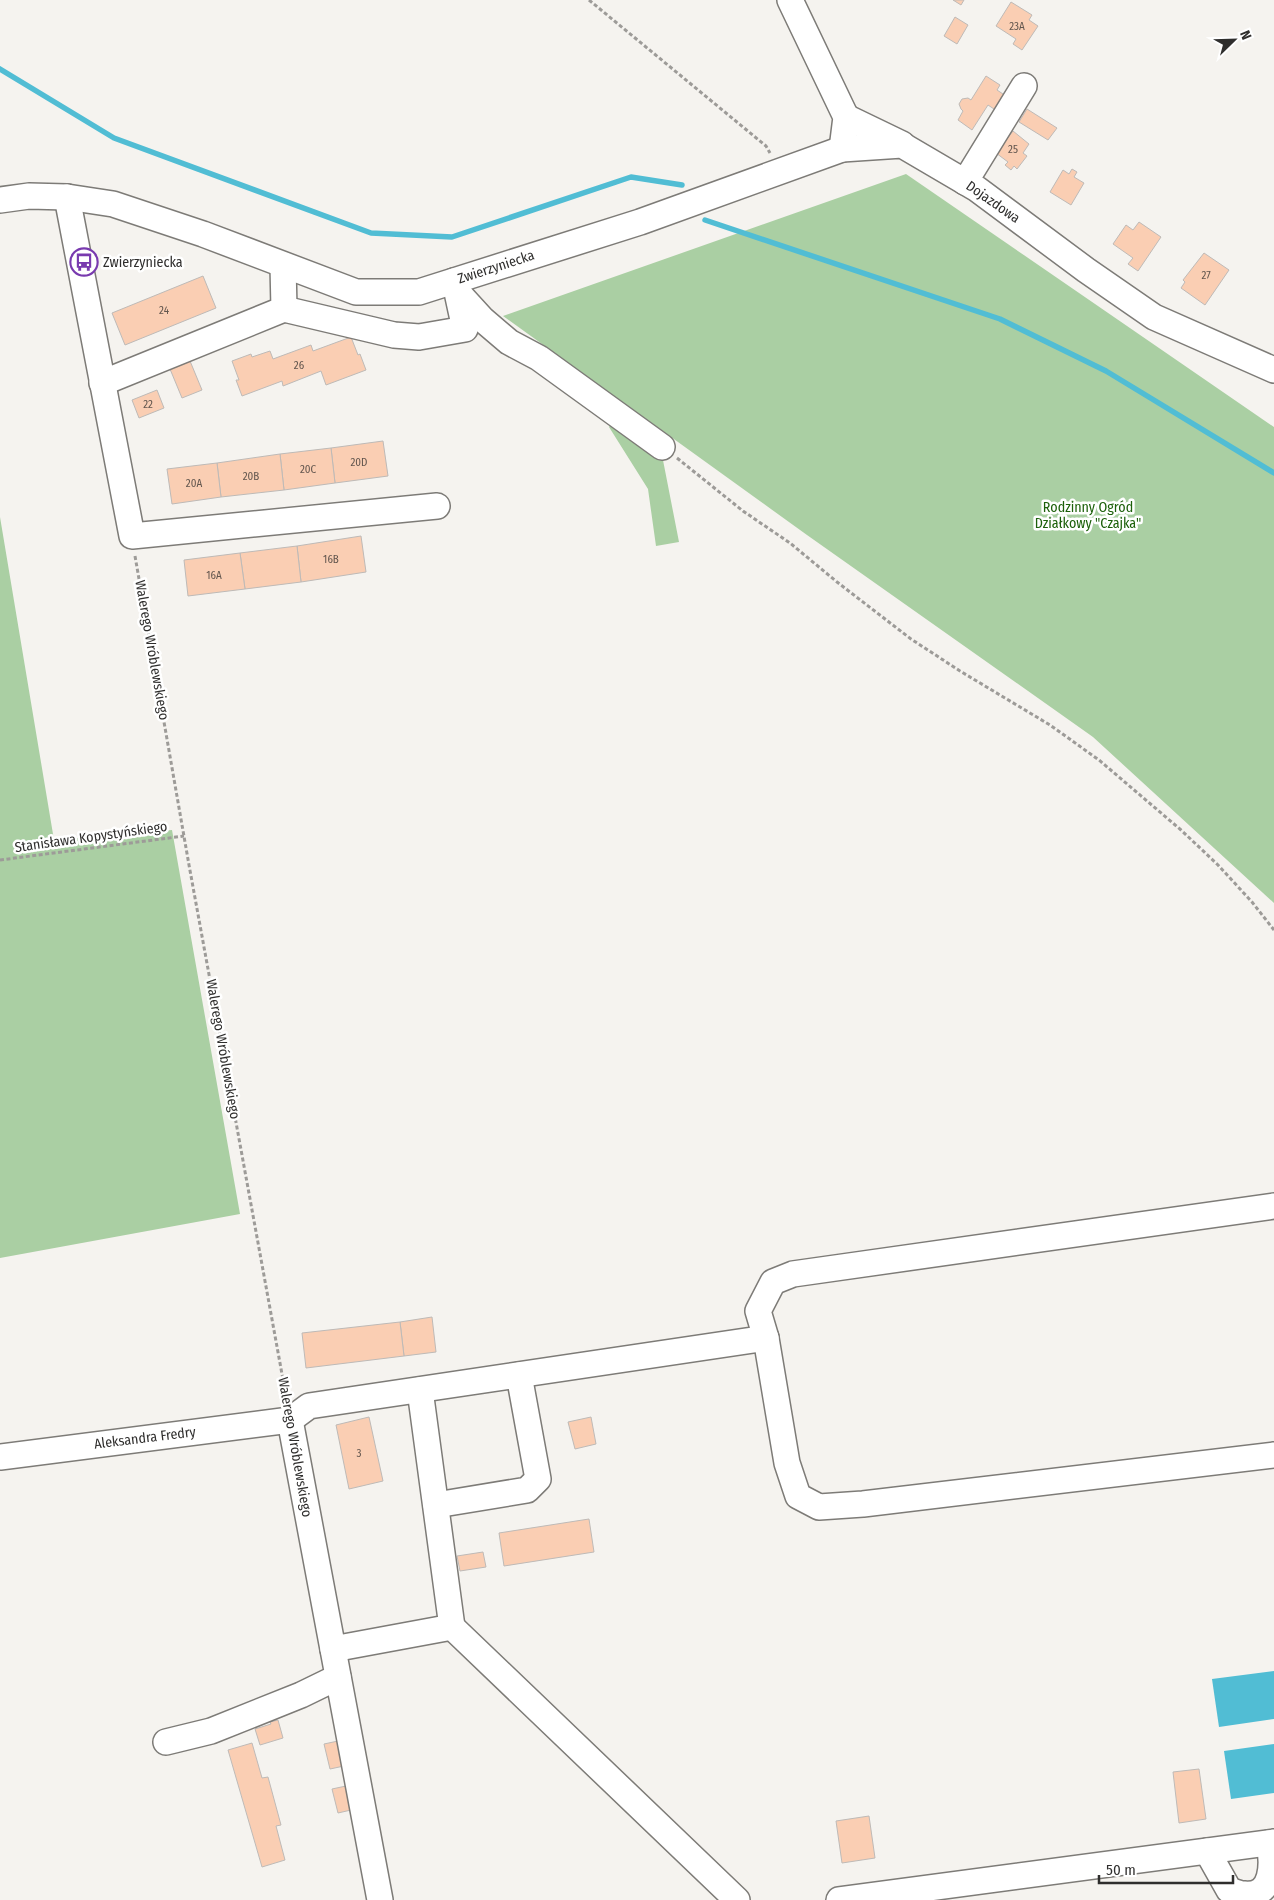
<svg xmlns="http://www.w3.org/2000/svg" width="1274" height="1900" viewBox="0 0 1274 1900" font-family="'Fira Sans Condensed',sans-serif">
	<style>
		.green { fill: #aacfa3 }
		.water { fill: #51bdd4 }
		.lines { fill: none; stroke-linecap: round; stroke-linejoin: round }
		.stream { stroke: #51bdd4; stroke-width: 5.5 }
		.building { fill: #faceb3; stroke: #bebab7 }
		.minor-casing { stroke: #7d7b77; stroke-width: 28 }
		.path { stroke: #9d9b98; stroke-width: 3; stroke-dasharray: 4 2.5; stroke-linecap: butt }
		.minor { stroke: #fff; stroke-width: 25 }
		.labels { text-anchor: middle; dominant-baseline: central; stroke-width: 5; stroke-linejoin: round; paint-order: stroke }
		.number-label { font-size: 11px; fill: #62564e }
		.street-label { font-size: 14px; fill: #2f2e2d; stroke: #fff }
		.poi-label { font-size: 14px; fill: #2f2e2d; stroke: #fff; text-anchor: start }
		.park-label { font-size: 14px; fill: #1c600a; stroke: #fff }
	</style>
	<rect width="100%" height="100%" fill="#f5f3ef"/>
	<g class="green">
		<polygon points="906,174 1274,427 1274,903 1093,737 807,535 503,316"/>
		<polygon points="613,420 662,455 679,542 656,546 648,489 609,427"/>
		<polygon points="0,517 54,840 172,830 240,1214 0,1258"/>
	</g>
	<g class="water">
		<polygon points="1274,1671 1274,1719 1219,1727 1212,1679"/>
		<polygon points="1274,1744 1274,1793 1231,1799 1224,1751"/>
	</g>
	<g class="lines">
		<g class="stream">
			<polyline points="0,69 114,138 371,233 452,237 631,177 682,185"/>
			<polyline points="705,220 1000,319 1106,371 1274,473"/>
		</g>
	</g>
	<g class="building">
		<polygon points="953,0 964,0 961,5"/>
		<polygon points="1011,2 1032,15 1029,20 1038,26 1022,50 1013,44 1016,39 996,26"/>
		<polygon points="955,17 968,25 957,44 944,36"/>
		<polygon points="986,76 1000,85 997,90 1006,96 997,111 988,105 972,130 958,120 963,111 961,109 959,104 962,99 968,98 971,100"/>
		<polygon points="1027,109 1057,128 1048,140 1019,122"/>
		<polygon points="1013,131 1029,144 1023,153 1027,156 1017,169 1014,166 1011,170 1005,165 1008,162 996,153"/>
		<polygon points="1072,169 1077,172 1074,177 1084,183 1071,205 1050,192 1063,170 1069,174"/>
		<polygon points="1139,222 1161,237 1138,271 1128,264 1133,258 1113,244 1126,225 1133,230"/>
		<polygon points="1204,253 1229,270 1205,305 1181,288 1185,282 1183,280"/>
		<polygon points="203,276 216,308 125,345 112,313"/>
		<polygon points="351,337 358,355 360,354 366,370 326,385 321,371 283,386 282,381 242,396 236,380 239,380 232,361 251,354 252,357 270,351 273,359 311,345 313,351"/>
		<polygon points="190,361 202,390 182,398 170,369"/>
		<polygon points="157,390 164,408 139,418 132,400"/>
		<polygon points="383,441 388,476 335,483 331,448"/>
		<polygon points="331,448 335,483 284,490 280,454"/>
		<polygon points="280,454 284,490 221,497 217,463"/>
		<polygon points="217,463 221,497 172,504 167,469"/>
		<polygon points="361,536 366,572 301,582 297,546"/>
		<polygon points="297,546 301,582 245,589 240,553"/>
		<polygon points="240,553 245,589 188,596 184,560"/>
		<polygon points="432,1317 436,1352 404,1356 400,1322"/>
		<polygon points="400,1322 404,1356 306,1368 302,1333"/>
		<polygon points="369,1417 383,1481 349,1489 336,1425"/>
		<polygon points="591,1417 596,1444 575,1449 568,1422"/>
		<polygon points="589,1519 594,1552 504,1566 499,1533"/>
		<polygon points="483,1552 486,1567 460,1571 457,1556"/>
		<polygon points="278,1720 283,1738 260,1745 255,1729 271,1724 270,1722"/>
		<polygon points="338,1741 344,1766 330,1769 324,1744"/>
		<polygon points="252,1743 262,1778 268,1777 281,1825 276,1826 285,1860 262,1867 228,1750"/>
		<polygon points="1199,1769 1206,1819 1179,1823 1173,1772"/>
		<polygon points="346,1786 351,1810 338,1813 332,1789"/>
		<polygon points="869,1816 875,1858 842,1863 836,1821"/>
	</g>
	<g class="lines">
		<g class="minor-casing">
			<g id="minor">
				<polyline points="790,0 846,117 842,149 902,145 977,189 1086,270 1154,317 1274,370"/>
				<polyline points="846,117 902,144"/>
				<polyline points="965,182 1024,86"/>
				<polyline points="67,197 132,536 437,506"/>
				<polyline points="0,200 29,196 67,197 113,204 203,234 356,292 419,292 640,222 842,149"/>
				<polyline points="454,281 461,296 482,319 509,342 539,358 662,447"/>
				<polyline points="284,309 394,335 419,337 465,329 457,292"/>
				<polyline points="102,383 284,309 283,265"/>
				<polyline points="1274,1206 793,1274 773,1282 758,1311 766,1338 787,1463 798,1496 819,1507 863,1504 1274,1455"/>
				<polyline points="420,1390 452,1627"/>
				<polyline points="290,1420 380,1900"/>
				<polyline points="0,1457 290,1420 309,1406 766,1338"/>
				<polyline points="436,1505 527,1490 538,1479 519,1375"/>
				<polyline points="333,1649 452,1627 737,1900"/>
				<polyline points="166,1742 211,1731 301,1695 338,1677"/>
				<path d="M1207,1851L1229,1890C1233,1891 1239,1894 1244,1894C1274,1897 1273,1863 1269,1843"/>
				<polyline points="839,1900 1274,1842"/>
			</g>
		</g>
		<g class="path">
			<polyline points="589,0 766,146 770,153"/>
			<polyline points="677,458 743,511 790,543 837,582 911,639 960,671 1050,725 1099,760 1181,830 1218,865 1252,902 1274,930"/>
			<polyline points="135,556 189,865 286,1396"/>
			<polyline points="0,860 184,836"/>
		</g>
		<use href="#minor" class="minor"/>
	</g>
	<defs>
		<g id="bus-ring" transform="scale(1.4375)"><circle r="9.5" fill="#fff" stroke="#793aaf" stroke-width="1.5"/><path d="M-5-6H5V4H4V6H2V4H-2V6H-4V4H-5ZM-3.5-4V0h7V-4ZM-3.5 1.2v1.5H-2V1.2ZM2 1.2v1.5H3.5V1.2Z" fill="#793aaf"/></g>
	</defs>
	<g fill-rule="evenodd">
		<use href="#bus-ring" x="84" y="262"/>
	</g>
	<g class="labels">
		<g class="number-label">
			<text x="1017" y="26">23A</text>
			<text x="1013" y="149">25</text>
			<text x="1206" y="275">27</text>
			<text x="164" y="310">24</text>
			<text x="299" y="365">26</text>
			<text x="148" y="404">22</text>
			<text x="359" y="462">20D</text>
			<text x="308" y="469">20C</text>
			<text x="251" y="476">20B</text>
			<text x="194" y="483">20A</text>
			<text x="331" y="559">16B</text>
			<text x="214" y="575">16A</text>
			<text x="359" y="1453">3</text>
		</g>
		<g class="street-label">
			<text transform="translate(993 202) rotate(35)">Dojazdowa</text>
			<text transform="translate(496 267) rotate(-18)">Zwierzyniecka</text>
			<text transform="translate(152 650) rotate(80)">Walerego Wróblewskiego</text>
			<text transform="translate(91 837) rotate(-8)">Stanisława Kopystyńskiego</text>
			<text transform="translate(223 1049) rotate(80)">Walerego Wróblewskiego</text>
			<text transform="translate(145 1438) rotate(-7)">Aleksandra Fredry</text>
			<text transform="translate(295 1447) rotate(80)">Walerego Wróblewskiego</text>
		</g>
		<g class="poi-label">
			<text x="103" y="262">Zwierzyniecka</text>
		</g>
		<g class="park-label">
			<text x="1088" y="507">Rodzinny Ogród<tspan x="1088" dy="16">Działkowy "Czajka"</tspan></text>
		</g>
	</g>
	<g transform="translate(1234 40) rotate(67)" stroke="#ffffff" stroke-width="4" paint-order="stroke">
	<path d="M0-4L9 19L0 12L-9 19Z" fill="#2f2e2d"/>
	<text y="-8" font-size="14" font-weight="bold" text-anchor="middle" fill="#2f2e2d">N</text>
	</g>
	<path d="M1099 1875v8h134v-8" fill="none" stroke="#2f2e2d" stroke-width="2.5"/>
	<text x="1106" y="1875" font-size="15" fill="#2f2e2d" stroke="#ffffff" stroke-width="4" paint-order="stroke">50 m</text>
</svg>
